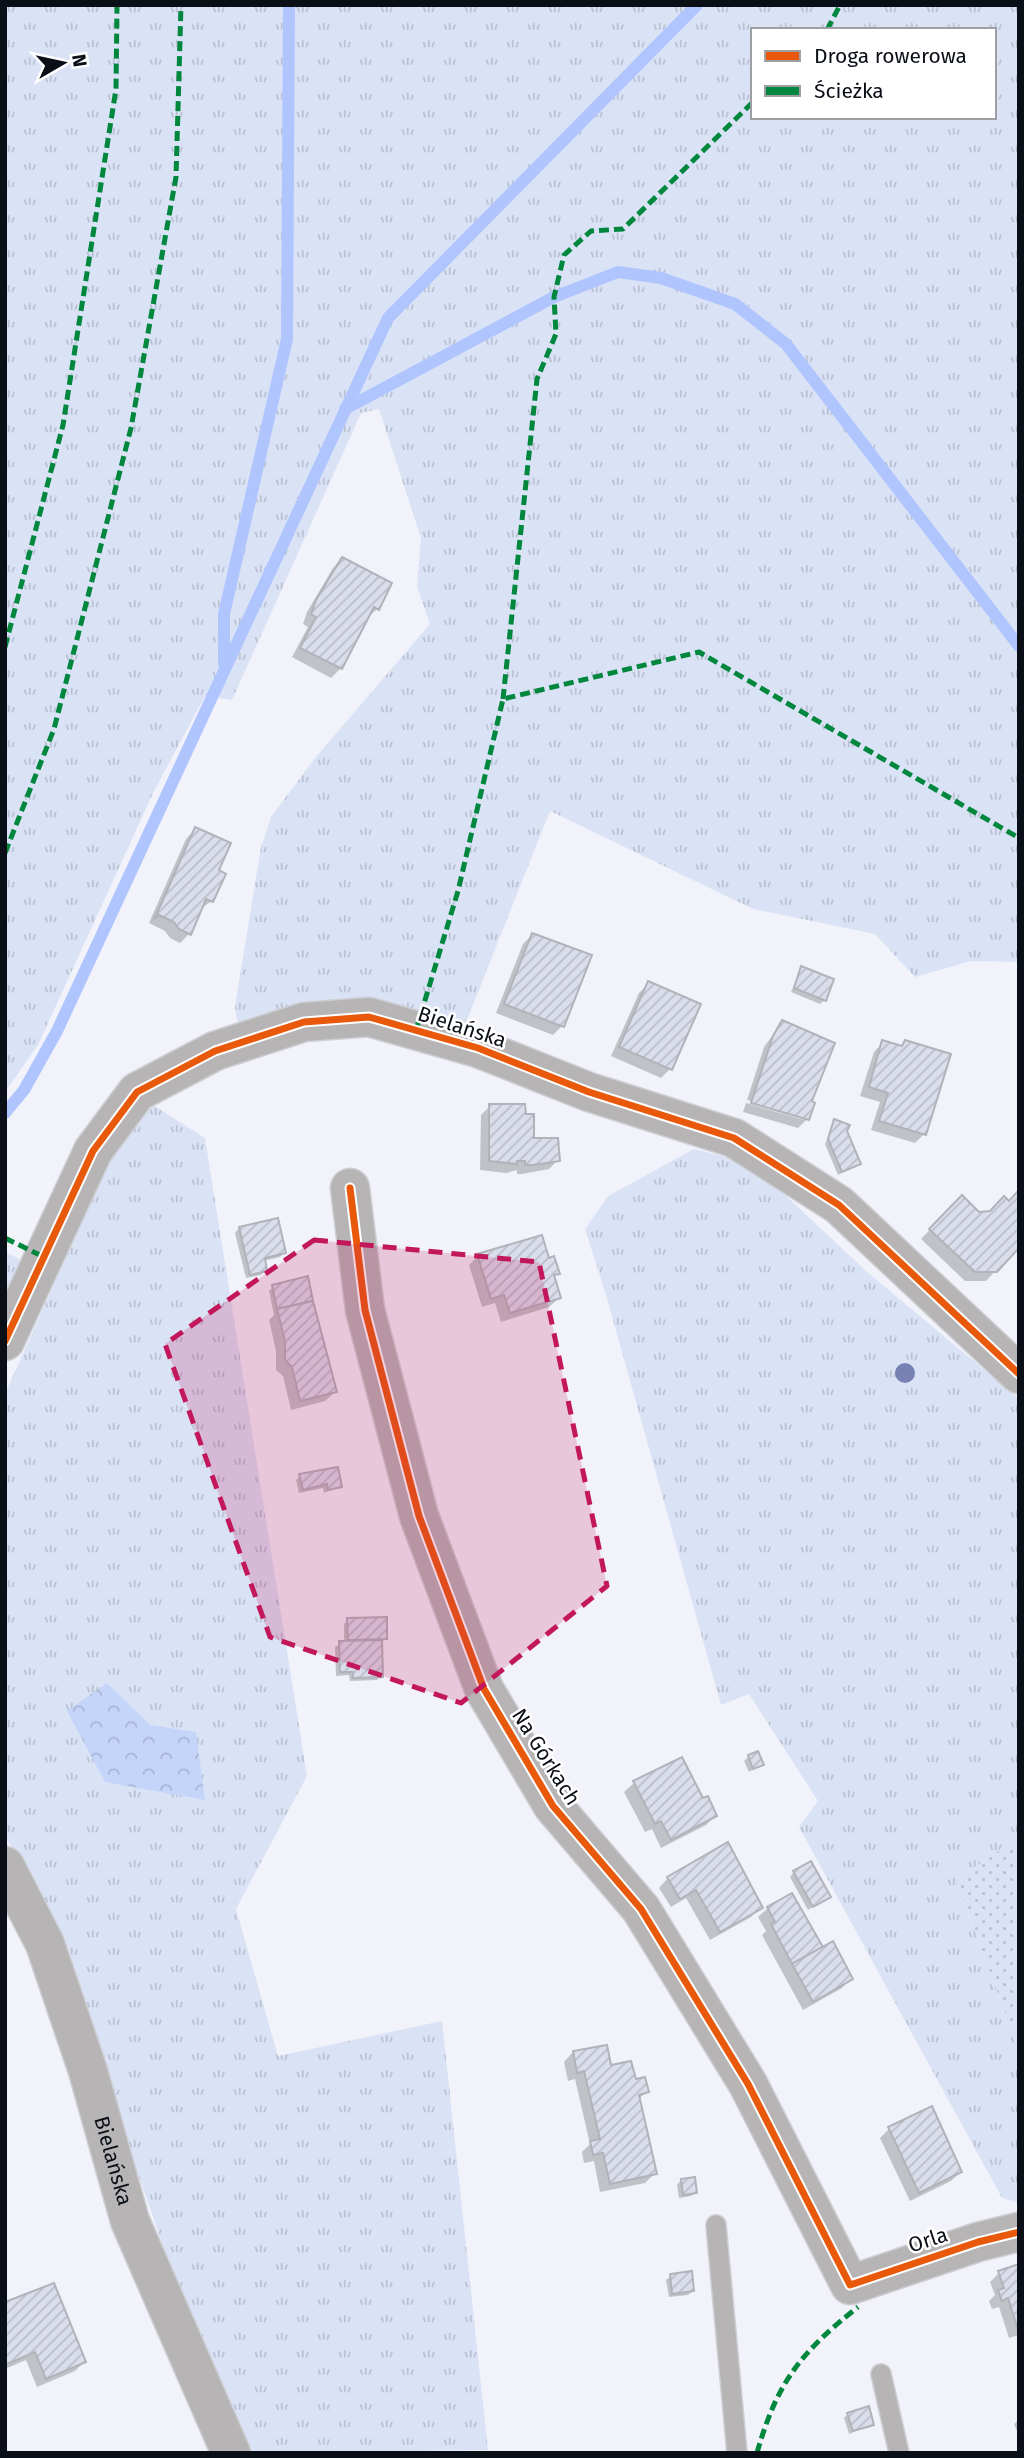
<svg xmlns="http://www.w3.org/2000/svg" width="1024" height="2458" viewBox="0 0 1024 2458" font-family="'Fira Sans',sans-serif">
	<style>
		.grass { fill: url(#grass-tufts); fill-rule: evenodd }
		.forest { fill: url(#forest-crowns) }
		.park { fill: url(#park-dots) }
		.shadow { fill: #0003 }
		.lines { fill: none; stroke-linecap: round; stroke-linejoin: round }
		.stream { stroke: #b0c5fe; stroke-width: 12 }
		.building { fill: url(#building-hatch); stroke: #b1b3bb; stroke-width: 2 }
		.lane-casing { stroke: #cecfd5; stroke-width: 22 }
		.street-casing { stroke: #cecfd5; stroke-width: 41 }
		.lane { stroke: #b6b4b5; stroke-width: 19 }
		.street { stroke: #b6b4b5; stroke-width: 38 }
		.quiet { stroke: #00873e; stroke-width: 5; stroke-dasharray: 10 5; stroke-linecap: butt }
		.cycleway-casing { stroke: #fff; stroke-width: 11 }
		.cycleway { stroke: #e8590c; stroke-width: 7 }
		.tree { fill: #7781b4 }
		.marked { fill: #c2185b; fill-opacity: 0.2; stroke: #c2185b; stroke-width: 5; stroke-dasharray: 14 9; stroke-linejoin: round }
		.labels { text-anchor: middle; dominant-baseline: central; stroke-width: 5; stroke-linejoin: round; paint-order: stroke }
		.street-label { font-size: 21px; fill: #0a0e16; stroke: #fff }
	</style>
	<defs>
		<pattern id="grass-tufts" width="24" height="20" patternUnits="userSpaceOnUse" patternTransform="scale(1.75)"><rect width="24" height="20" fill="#dae2f6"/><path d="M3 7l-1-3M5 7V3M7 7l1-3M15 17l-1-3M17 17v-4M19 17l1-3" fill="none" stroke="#bac1d2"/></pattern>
		<pattern id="forest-crowns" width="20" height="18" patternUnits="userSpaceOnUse" patternTransform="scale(1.75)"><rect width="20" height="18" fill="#c5d4f9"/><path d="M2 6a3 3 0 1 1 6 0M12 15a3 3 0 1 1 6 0" fill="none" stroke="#a8b5d5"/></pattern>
		<pattern id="park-dots" width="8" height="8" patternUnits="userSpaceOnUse" patternTransform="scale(1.75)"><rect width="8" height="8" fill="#dae2f6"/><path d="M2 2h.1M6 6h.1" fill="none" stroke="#bac1d2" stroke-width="1.8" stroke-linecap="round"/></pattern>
		<pattern id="building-hatch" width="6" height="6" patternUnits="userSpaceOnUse" patternTransform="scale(1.75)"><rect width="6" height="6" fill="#dadeeb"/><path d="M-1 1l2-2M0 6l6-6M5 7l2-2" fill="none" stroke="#babdc9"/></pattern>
	</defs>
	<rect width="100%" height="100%" fill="#f2f3fa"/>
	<g class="grass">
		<path d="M5,5H1019V962L971,961L915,977L875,934L753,909L550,811L465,1025L239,1033L235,1006L261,847L271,817L315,758L430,624L417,586L421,538L379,409L361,413L232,700L205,696L154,791L38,1045L5,1092ZM753,30H994V117H753Z"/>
		<polygon points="148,1102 205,1138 307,1776 236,1909 278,2056 442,2021 488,2450 241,2453 188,2317 45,1908 5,1835 5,1394 117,1143"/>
		<polygon points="694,1149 737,1160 768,1179 866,1271 1019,1399 1019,1837 956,1880 1019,2050 1019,2203 1002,2198 799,1827 818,1801 749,1694 721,1705 606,1295 585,1229 608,1196"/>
		<polygon points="5,1252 25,1262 5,1307"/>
	</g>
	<polygon class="forest" points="107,1683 150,1725 196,1732 205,1800 105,1782 67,1711"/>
	<polygon class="park" points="1019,1837 1019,2050 956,1880"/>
	<g class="shadow">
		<polygon points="342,559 377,609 367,618 341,668 331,678 292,657 308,627 303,624 307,612 333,568"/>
		<polygon points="195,829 217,871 212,901 200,909 189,934 180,943 170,938 165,931 149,923 186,839"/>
		<polygon points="532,935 562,1026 553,1035 496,1013 523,944"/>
		<polygon points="802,968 825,1000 820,1004 791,992"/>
		<polygon points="649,983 670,1069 661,1078 611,1056 639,993"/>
		<polygon points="782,1022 809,1102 807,1119 798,1128 743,1112 746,1103 804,1120 804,1116 747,1100 764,1047"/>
		<polygon points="883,1042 900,1047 905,1042 924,1134 915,1143 871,1130 880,1102 860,1096 874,1052"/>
		<polygon points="490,1106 558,1160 549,1169 522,1174 517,1174 517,1170 506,1173 480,1170 481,1115"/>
		<polygon points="835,1121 846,1131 859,1164 838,1175 825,1144"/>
		<polygon points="962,1197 979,1214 990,1212 1019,1246 986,1281 965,1281 921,1239"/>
		<polygon points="239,1228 284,1253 280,1257 263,1261 265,1271 261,1275 246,1278 235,1233"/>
		<polygon points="478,1256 547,1261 558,1273 553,1278 559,1298 549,1307 501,1322 495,1303 482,1307 469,1265"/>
		<polygon points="273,1287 335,1392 325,1401 291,1410 283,1376 276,1370 276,1351 269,1320 274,1315 269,1291"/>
		<polygon points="300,1476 340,1486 324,1493 323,1488 299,1493 296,1480"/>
		<polygon points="348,1620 385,1639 380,1644 381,1676 377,1680 350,1681 349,1675 336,1676 335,1647 344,1642 344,1624"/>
		<polygon points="749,1756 762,1764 749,1772 744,1761"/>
		<polygon points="681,1759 703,1801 715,1816 706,1825 661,1848 652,1829 645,1832 624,1792 634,1783"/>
		<polygon points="794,1872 829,1897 808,1910 790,1877"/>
		<polygon points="668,1878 761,1907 751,1917 710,1940 686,1898 671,1907 659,1888"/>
		<polygon points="768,1908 822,1949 851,1978 842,1988 803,2010 762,1935 766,1931 758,1917"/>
		<polygon points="573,2052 610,2067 647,2091 638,2100 655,2173 645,2183 600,2192 594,2161 584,2163 582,2152 590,2144 575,2079 568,2081 564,2062"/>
		<polygon points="889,2129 960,2172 951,2181 910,2201 880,2138"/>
		<polygon points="681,2180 695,2192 691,2196 679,2198 677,2185"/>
		<polygon points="1019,2266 1019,2335 1009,2338 999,2307 992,2309 989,2301 995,2295 990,2282 999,2273"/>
		<polygon points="671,2276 693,2291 688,2295 669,2297 666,2280"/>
		<polygon points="5,2304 84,2362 75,2371 37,2387 26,2360 5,2369"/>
		<polygon points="848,2414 872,2424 849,2434 844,2418"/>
		<polygon points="1019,2420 1019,2436 1014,2424"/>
	</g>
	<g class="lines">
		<g class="stream">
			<polyline points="345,409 554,297 618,272 661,278 735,304 786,344 1019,646"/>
			<polyline points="224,663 224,614 287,339 289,5"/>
			<polyline points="5,1113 24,1090 57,1031 388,318 697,5"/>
		</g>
	</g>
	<g class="building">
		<polygon points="342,557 392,583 379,610 374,607 342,669 300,648 316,617 311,614 316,600"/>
		<polygon points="195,827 231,843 219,870 226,874 213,902 206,899 191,935 179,929 174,922 159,915 155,918"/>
		<polygon points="532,933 592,955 564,1027 504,1004"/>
		<polygon points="801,966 834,979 826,1001 794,988"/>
		<polygon points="648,981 701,1004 672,1070 619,1047"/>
		<polygon points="782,1020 835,1043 812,1101 815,1103 809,1120 751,1103 773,1036"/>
		<polygon points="882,1040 902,1046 905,1040 951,1054 926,1135 879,1121 888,1093 869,1087"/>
		<polygon points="489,1104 525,1104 526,1114 534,1114 534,1138 558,1138 560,1161 533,1165 525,1165 525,1161 517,1161 517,1164 489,1161"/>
		<polygon points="834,1119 850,1125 847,1131 861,1164 842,1172 828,1139"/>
		<polygon points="1019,1190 1019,1248 997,1272 975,1272 929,1229 962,1195 979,1212 990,1211 1004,1196 1009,1201"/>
		<polygon points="278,1218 286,1253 265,1258 267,1271 250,1275 239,1227"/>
		<polygon points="542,1235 549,1258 554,1256 560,1274 554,1275 561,1298 510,1313 504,1295 491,1299 477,1254"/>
		<polygon points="308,1276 313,1301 277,1309 272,1285"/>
		<polygon points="313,1301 337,1392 300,1401 292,1367 285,1360 285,1341 277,1309"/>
		<polygon points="338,1467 342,1487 328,1490 327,1484 303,1490 299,1474"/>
		<polygon points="387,1617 387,1639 348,1640 347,1618"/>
		<polygon points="382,1640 383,1677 353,1678 353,1672 340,1672 339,1641"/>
		<polygon points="758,1751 764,1765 753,1769 748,1755"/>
		<polygon points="682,1757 703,1798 708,1796 717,1816 671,1840 661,1821 655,1824 633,1781"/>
		<polygon points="728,1842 763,1908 720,1932 696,1890 680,1899 667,1877"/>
		<polygon points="811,1861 831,1897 813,1907 793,1871"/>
		<polygon points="792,1893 823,1947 792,1964 771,1924 775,1922 767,1907"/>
		<polygon points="833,1941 853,1979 813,2002 792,1964"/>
		<polygon points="607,2045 611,2065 631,2061 636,2079 645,2077 649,2092 639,2095 657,2174 610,2184 603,2153 593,2155 590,2141 600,2139 584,2071 577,2073 573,2051"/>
		<polygon points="932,2106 962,2172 919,2193 888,2127"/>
		<polygon points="695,2177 697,2193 683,2195 681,2179"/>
		<polygon points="1019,2264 1019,2330 1018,2330 1008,2298 1002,2301 998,2290 1004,2288 998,2271"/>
		<polygon points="692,2271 694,2291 672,2294 670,2274"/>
		<polygon points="54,2283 86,2362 46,2379 35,2352 5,2365 5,2302"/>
		<polygon points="869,2406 874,2425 853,2431 847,2413"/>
	</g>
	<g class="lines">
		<g class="lane-casing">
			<g id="lane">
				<polyline points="716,2225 737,2453"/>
				<polyline points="881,2374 899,2453"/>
			</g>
		</g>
		<g class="street-casing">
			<g id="street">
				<polyline points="350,1188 365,1310 419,1516 484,1689 553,1806 641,1909 748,2084 850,2285 978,2242 1019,2232"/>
				<polyline points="5,1341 93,1151 137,1092 215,1051 304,1022 369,1017 478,1048 589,1092 734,1138 839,1205 1019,1374"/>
				<path id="s1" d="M5,1866L45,1944L88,2071L130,2221L231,2453"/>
			</g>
		</g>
		<use href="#lane" class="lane"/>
		<use href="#street" class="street"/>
		<g class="quiet">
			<polyline points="827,30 840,5"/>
			<polyline points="5,647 63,425 116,89 117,5"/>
			<polyline points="503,699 537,379 556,334 554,297 564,255 591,231 623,229 753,102"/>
			<polyline points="5,853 54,729 131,428 176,177 181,5"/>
			<polyline points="416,1030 458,891 503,699 699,652 1019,838"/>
			<polyline points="5,1238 44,1257"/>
			<path d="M757,2453C777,2382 801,2352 858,2307"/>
		</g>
		<g class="cycleway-casing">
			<g id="cycleway">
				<polyline points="350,1188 365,1310 419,1516 484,1689 553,1806 641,1909 748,2084 850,2285 978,2242 1019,2232"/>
				<polyline points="5,1341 93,1151 137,1092 215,1051 304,1022 369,1017 478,1048 589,1092 734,1138 839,1205 1019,1374"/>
			</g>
		</g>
		<use href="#cycleway" class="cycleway"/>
	</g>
	<circle class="tree" cx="905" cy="1373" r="10"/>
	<path class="marked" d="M314,1240L539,1262L607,1586L461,1703L270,1637L165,1344Z"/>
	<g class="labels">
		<g class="street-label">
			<text transform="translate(462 1027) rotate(18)">Bielańska</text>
			<text transform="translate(546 1757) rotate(58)">Na Górkach</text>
			<text stroke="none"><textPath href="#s1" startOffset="315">Bielańska</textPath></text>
			<text transform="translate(928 2240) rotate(-18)">Orla</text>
		</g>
	</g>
	<rect width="1024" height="2458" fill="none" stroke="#0a0e16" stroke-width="14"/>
	<rect x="751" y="28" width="245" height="91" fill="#ffffff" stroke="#9d9fa2" stroke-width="2"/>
	<rect x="765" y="51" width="35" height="10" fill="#e8590c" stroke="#9d9fa2" stroke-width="2"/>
	<text x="814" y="63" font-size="21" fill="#0a0e16">Droga rowerowa</text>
	<rect x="765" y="86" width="35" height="10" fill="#00873e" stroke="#9d9fa2" stroke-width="2"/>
	<text x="814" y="98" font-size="21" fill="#0a0e16">Ścieżka</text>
	<g transform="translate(63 63) rotate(81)" stroke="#ffffff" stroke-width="5" paint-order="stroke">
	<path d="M0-5L12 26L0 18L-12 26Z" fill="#0a0e16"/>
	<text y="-10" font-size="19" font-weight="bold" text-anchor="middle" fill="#0a0e16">N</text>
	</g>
</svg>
